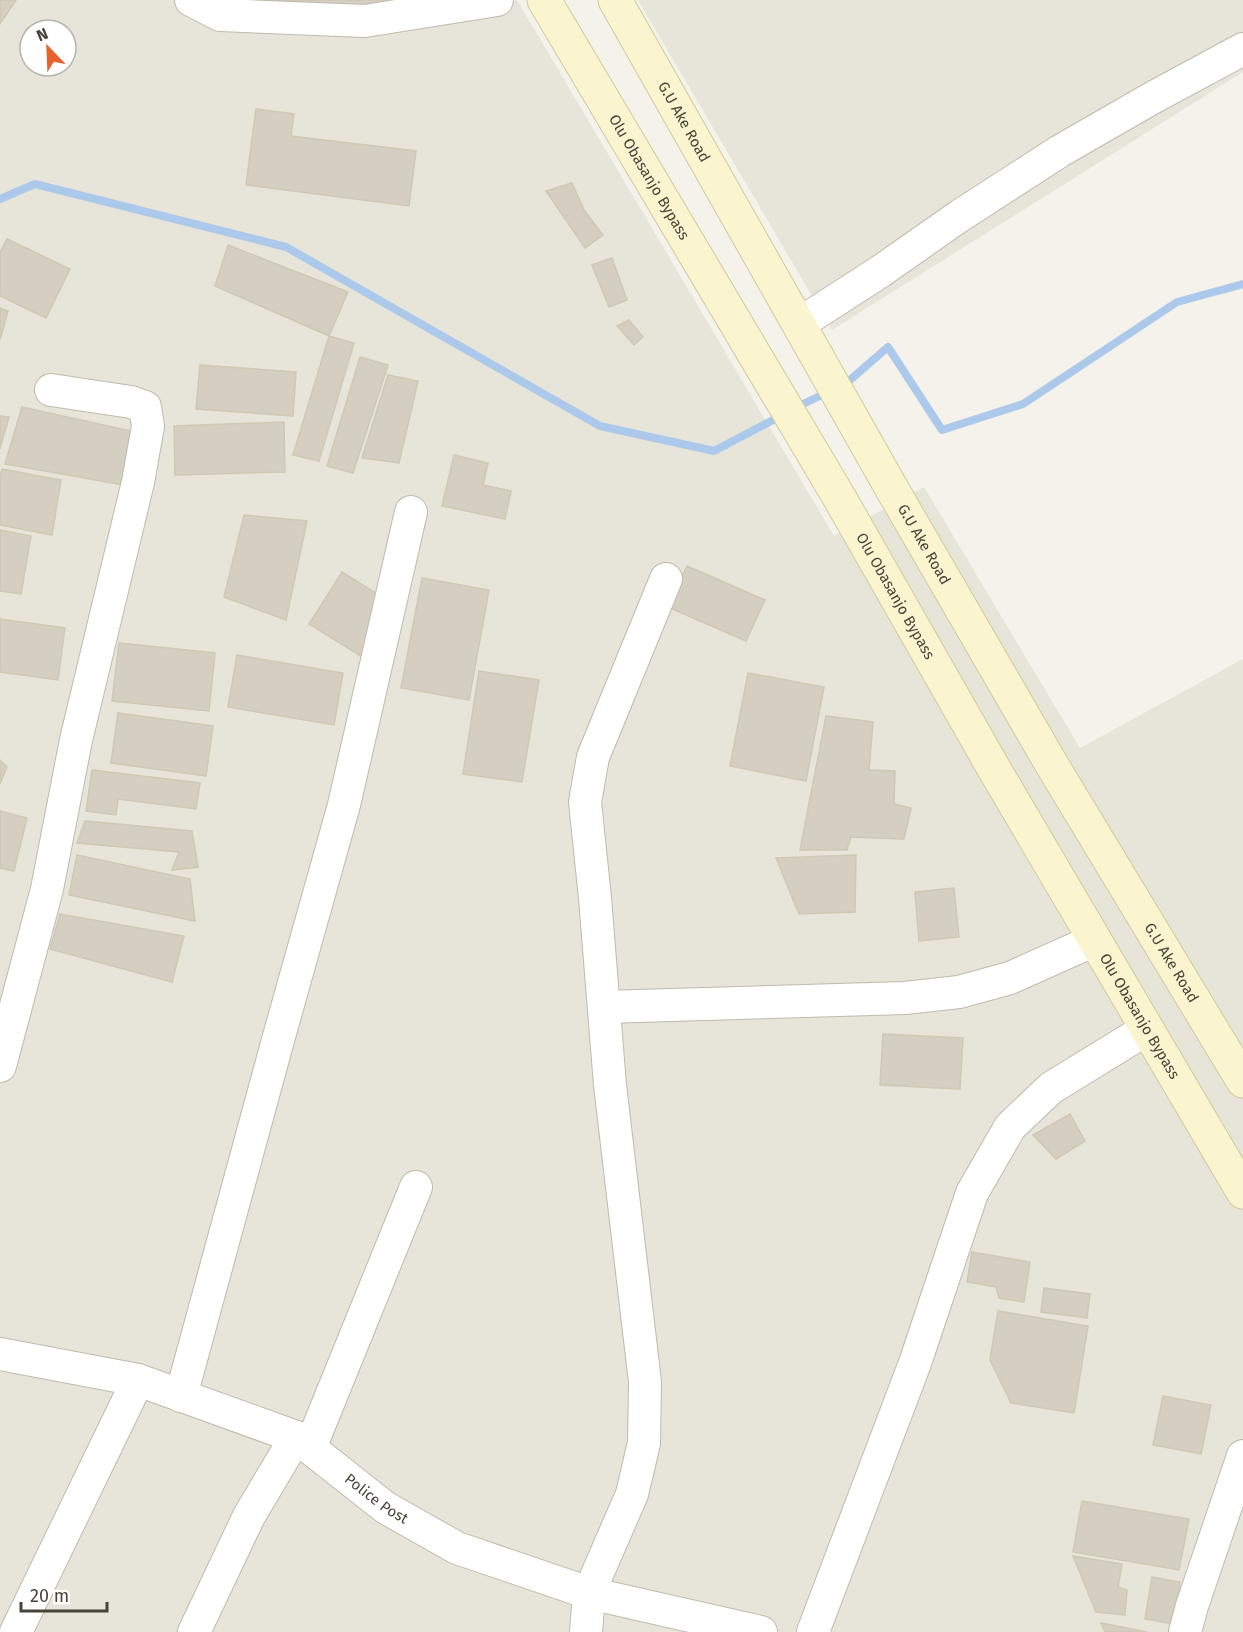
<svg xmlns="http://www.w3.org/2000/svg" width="1243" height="1632" viewBox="0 0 1243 1632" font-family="'Fira Sans',sans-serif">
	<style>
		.residential { fill: #e7e5d9; fill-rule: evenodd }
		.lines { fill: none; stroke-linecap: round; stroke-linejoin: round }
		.stream { stroke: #acc9eb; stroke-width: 8 }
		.building { fill: #d4cfc0; stroke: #cfc8b4; stroke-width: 1.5 }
		.street-casing { stroke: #bebbad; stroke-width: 34 }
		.secondary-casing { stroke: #cfc99e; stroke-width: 35 }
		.street { stroke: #fff; stroke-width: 32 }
		.secondary { stroke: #faf5ce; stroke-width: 33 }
		.labels { text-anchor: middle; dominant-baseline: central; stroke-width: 4.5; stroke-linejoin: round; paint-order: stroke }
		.street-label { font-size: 15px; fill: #474339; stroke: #fff }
	</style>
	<rect width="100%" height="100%" fill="#f4f2ea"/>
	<g class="residential">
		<path d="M0,0H517L834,536L924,487L1080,748L1243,659V1632H0ZM30,30H66V66H30Z"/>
		<polygon points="638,0 1243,0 1243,72 832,330"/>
	</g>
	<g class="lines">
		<g class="stream">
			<polyline points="0,199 35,184 286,247 600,426 714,451 773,420"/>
			<polyline points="850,380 888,347 942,430 1023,404 1177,302 1243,284"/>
			<polyline points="803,404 820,396"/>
		</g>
	</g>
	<g class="building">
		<polygon points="0,0 16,0 0,24"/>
		<polygon points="247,0 389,0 391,5 247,9"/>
		<polygon points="256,109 294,114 291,136 416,151 409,206 246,185"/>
		<polygon points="572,183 584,210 603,235 585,248 546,191"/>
		<polygon points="7,239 70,269 46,318 0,296 0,252"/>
		<polygon points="228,245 348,292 329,336 215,286"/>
		<polygon points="612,258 627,300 609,307 592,265"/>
		<polygon points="0,308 8,311 0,340"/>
		<polygon points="629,320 643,337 634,345 617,326"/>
		<polygon points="329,336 354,343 319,461 293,455"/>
		<polygon points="360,357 388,365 353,473 327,466"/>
		<polygon points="200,365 296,372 293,416 196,409"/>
		<polygon points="388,375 418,381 399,463 362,458"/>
		<polygon points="22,407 131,431 124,485 5,464"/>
		<polygon points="0,416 9,417 0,449"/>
		<polygon points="284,422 285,472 175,475 174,426"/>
		<polygon points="454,455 488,463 483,485 511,491 505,519 442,506"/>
		<polygon points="2,469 61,480 52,535 0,525 0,475"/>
		<polygon points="244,515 307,521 286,620 224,597"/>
		<polygon points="0,530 31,536 21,594 0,591"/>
		<polygon points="687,566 765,600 746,641 668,607"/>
		<polygon points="342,572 376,593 364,658 309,624"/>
		<polygon points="422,578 489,590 469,700 401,688"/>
		<polygon points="0,619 65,628 58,680 0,672"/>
		<polygon points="119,643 215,653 209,711 112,701"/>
		<polygon points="237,655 343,673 334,725 228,707"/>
		<polygon points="479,671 539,680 522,782 463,774"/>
		<polygon points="748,673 824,687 806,781 730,766"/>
		<polygon points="118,713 213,726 206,776 111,763"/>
		<polygon points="826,716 873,722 869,770 895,771 894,804 911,808 904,839 851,837 847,850 800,850"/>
		<polygon points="0,760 7,767 0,784"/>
		<polygon points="92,770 200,783 196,809 118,799 116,815 86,811"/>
		<polygon points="0,811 27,818 14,871 0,868"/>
		<polygon points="85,821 192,831 198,867 172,870 179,852 77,843"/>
		<polygon points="77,855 190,879 195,921 69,895"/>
		<polygon points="856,855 855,912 799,914 776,858"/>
		<polygon points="954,888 959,937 919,941 915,892"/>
		<polygon points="60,914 184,936 172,982 50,949"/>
		<polygon points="883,1034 963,1038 960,1089 880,1085"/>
		<polygon points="1070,1114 1085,1141 1056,1159 1033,1135"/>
		<polygon points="972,1252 1030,1262 1024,1302 999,1298 996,1287 967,1282"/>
		<polygon points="1044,1288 1090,1294 1087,1318 1041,1312"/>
		<polygon points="998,1311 1088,1326 1074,1413 1011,1403 990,1360"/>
		<polygon points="1163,1396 1211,1405 1201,1454 1153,1445"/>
		<polygon points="1082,1501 1189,1519 1179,1570 1073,1552"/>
		<polygon points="1073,1556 1122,1564 1118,1587 1127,1590 1125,1615 1096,1612"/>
		<polygon points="1152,1577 1180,1582 1173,1624 1145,1619"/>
		<polygon points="1101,1623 1147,1632 1105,1632"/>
	</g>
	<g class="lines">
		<g class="street-casing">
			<g id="street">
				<polyline points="191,0 220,15 365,21 497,0"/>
				<polyline points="799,324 881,271 958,217 1060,151 1154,97 1243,49"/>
				<polyline points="604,1007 905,998 959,992 1010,978 1095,940"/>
				<polyline points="0,1066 47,889 76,740 138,482 148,426 145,407 131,402 51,390"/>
				<path id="s1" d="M0,1354L138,1380L296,1437L386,1508L457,1548L589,1593L761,1632"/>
				<polyline points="181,1396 278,1040 344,805 411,512"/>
				<polyline points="310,1448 416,1187"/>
				<polyline points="16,1632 138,1380"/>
				<polyline points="194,1632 249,1516 296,1437"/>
				<polyline points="586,1632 589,1593 632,1494 644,1443 645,1382 610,1085 595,898 585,802 593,757 666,579"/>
				<polyline points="813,1632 915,1363 972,1193 1010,1127 1051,1088 1147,1029"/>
				<polyline points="1185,1632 1192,1606 1243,1456"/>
			</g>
		</g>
		<g class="secondary-casing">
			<g id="secondary">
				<path id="s2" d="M544,0L839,497L993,767L1243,1192"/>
				<path id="s3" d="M615,0L892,489L1052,765L1243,1081"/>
			</g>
		</g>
		<use href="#street" class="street"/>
		<use href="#secondary" class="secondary"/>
	</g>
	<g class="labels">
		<g class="street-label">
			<text stroke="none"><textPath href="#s3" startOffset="140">G.U Ake Road</textPath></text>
			<text stroke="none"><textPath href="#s2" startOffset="206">Olu Obasanjo Bypass</textPath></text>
			<text stroke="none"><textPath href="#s3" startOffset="626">G.U Ake Road</textPath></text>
			<text stroke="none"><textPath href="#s2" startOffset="692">Olu Obasanjo Bypass</textPath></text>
			<text stroke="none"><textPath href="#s3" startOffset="1112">G.U Ake Road</textPath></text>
			<text stroke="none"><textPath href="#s2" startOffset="1178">Olu Obasanjo Bypass</textPath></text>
			<text stroke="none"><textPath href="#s1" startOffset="410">Police Post</textPath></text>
		</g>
	</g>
	<g transform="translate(48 48) rotate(337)"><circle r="28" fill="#ffffff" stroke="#b5b4b0" stroke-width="1.5"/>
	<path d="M0-4.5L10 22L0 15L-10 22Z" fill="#e8622d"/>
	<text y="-9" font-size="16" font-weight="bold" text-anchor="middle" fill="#474339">N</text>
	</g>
	<path d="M21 1602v9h86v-9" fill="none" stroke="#474339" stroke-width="3"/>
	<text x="30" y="1602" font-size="18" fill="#474339" stroke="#ffffff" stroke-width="4.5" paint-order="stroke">20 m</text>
</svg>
